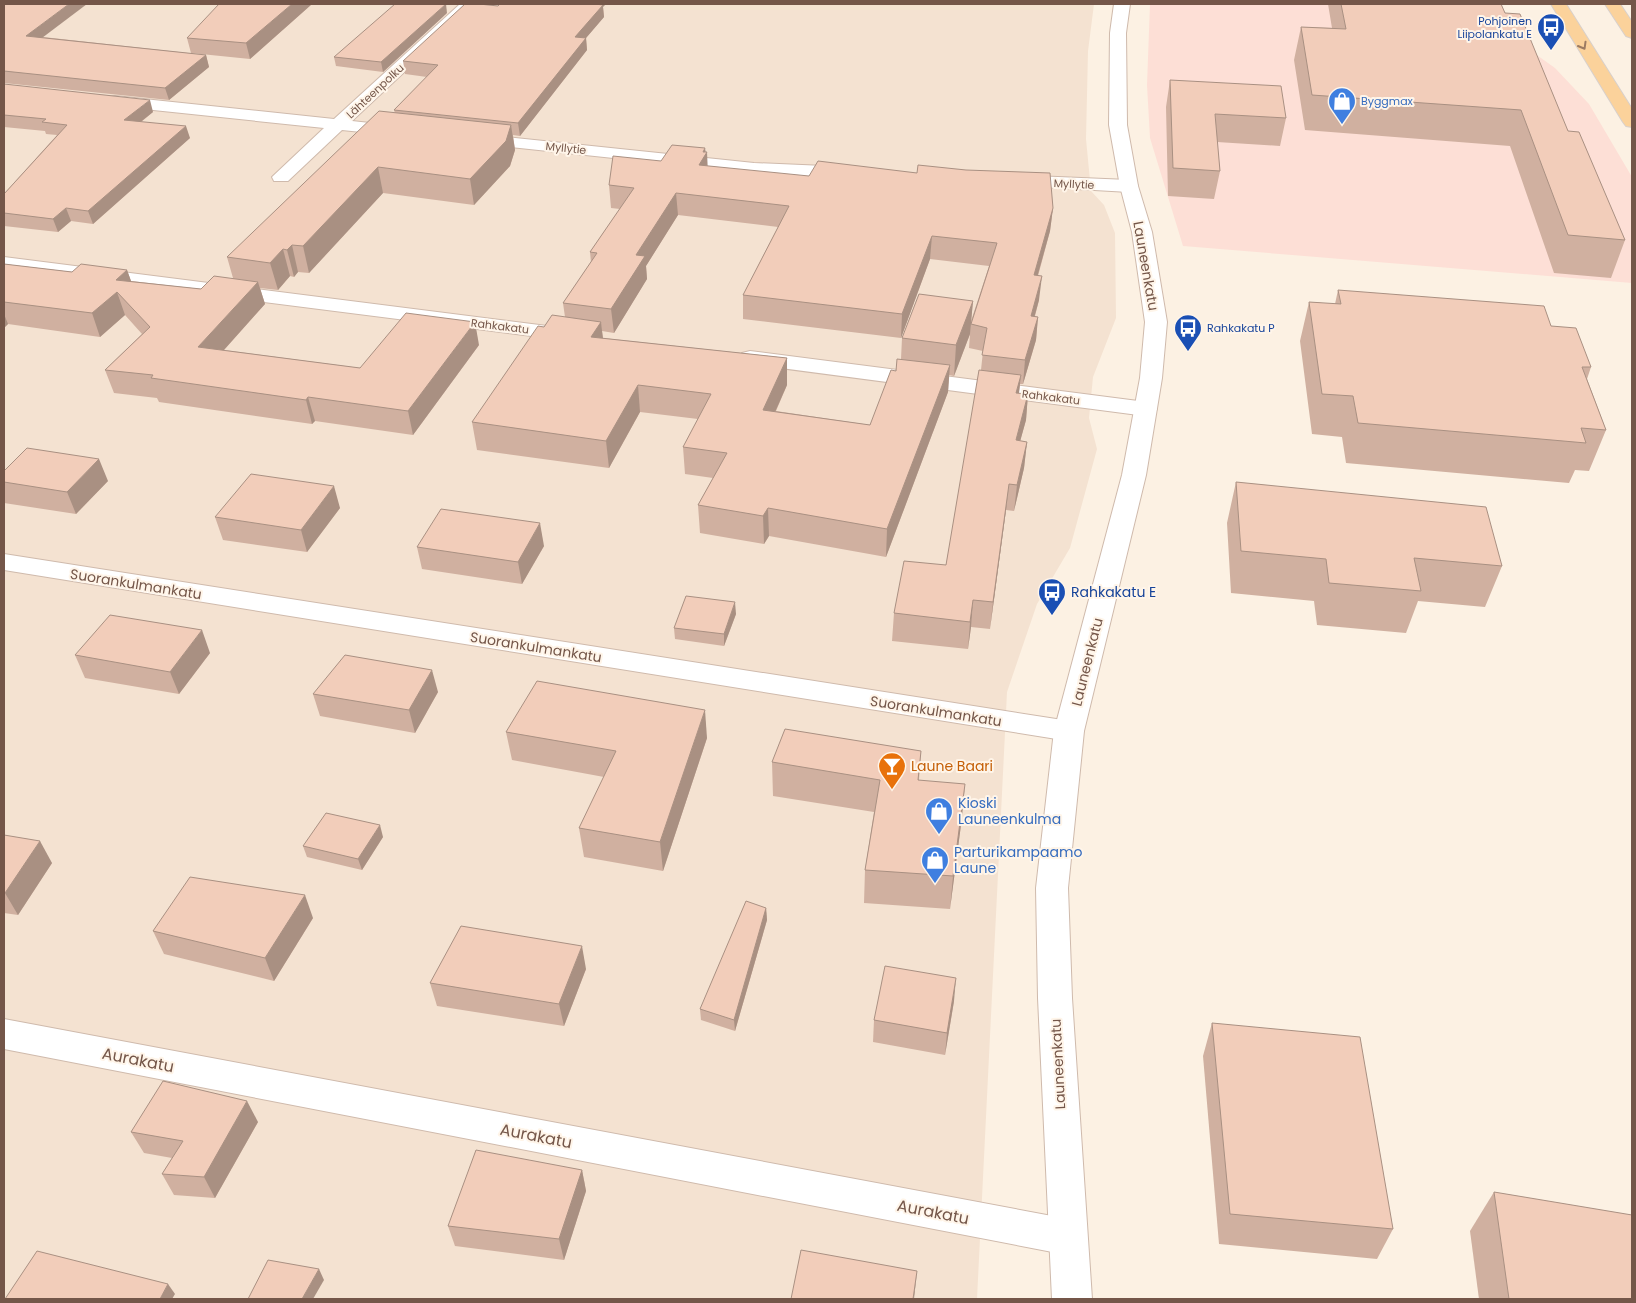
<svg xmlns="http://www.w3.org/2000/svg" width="1636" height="1303" viewBox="0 0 1636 1303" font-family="Poppins,sans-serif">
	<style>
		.residential { fill: #f4e2d1 }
		.commercial { fill: #fddfd6 }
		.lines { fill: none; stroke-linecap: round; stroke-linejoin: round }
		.minor-casing { stroke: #cfbaac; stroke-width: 2 }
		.tertiary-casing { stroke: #cfbaac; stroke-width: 2 }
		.primary-casing { stroke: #d8d0cc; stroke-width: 2 }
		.minor { fill: #fff; fill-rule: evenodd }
		.tertiary { fill: #fff; fill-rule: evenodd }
		.primary { fill: #fbd29b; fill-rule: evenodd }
		.wall { fill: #d0b0a0; fill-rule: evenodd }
		.shaded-wall { fill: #a99082 }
		.building { fill: #f2cdba; stroke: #a99082 }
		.oneway { stroke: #9c7b62 }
		.labels { text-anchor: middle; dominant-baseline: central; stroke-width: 4; stroke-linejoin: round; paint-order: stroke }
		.far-transit-label { font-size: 11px; fill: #164399; stroke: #fff5e9; text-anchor: end }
		.far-street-label { font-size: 11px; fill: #745649; stroke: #fff5e9 }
		.far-shop-label { font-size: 11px; fill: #366cbe; stroke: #fff5e9; text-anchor: start }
		.street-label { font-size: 14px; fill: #745649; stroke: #fff5e9 }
		.transit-label { font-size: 14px; fill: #164399; stroke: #fff5e9; text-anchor: start }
		.food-label { font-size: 14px; fill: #c56008; stroke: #fff5e9; text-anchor: start }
		.shop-label { font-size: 14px; fill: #366cbe; stroke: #fff5e9; text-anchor: start }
		.near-street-label { font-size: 16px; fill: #745649; stroke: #fff5e9 }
	</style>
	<rect width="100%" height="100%" fill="#fcf1e3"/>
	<polygon class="residential" points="4,4 1094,4 1088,51 1086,139 1091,191 1104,205 1115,233 1116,318 1093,377 1089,418 1097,449 1070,548 1037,604 1007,692 977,1299 4,1299"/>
	<polygon class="commercial" points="1150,4 1492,4 1527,48 1555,68 1589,104 1632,177 1632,283 1183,246 1150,138 1147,85"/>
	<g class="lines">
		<g class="minor-casing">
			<g id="minor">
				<polygon points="460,4 477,4 352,121 406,127 409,131 406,135 400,136 342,130 288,181 274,181 272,177 324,128 115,106 109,105 106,101 109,97 115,96 334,119"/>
				<polygon points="478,134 754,163 848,167 855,169 857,173 855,177 848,179 754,173 472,143 469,139 472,135"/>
				<polygon points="1013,175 1129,180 1136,182 1138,186 1136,190 1129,192 1006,185 1004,181 1006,177"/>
				<polygon points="4,257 571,329 579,330 582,335 579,340 571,341 4,269"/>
				<polygon points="750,351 1146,402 1154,404 1157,409 1154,414 1146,416 742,363 739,358 742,353"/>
				<polygon points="4,554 1069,721 1079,724 1084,731 1079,738 1069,741 4,570"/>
				<polygon points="4,1019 1068,1219 1082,1224 1087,1237 1082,1250 1068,1255 4,1049"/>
			</g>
		</g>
		<g class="tertiary-casing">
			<polygon id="tertiary" points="1114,4 1130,4 1126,33 1127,125 1138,186 1152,232 1167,322 1162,378 1146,475 1084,731 1068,888 1072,998 1092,1299 1052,1299 1038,998 1036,888 1054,731 1122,475 1140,378 1145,322 1132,232 1120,186 1109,125 1110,33"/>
		</g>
		<g class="primary-casing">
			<g id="primary">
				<polygon points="1551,4 1566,4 1632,109 1632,127 1626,126 1623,122"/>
				<polygon points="1605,4 1620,4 1632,22 1632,38 1626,36"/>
			</g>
		</g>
		<use href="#minor" class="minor"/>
		<use href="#tertiary" class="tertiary"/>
		<use href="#primary" class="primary"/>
	</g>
	<g class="wall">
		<polygon points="4,4 43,37 206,55 209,67 169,100 4,83"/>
		<polygon points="312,4 250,59 191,53 187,38"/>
		<polygon points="1328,4 1501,4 1505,13 1568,131 1625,240 1611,278 1554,273 1510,146 1305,130 1294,60 1301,27 1332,28"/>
		<polygon points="498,6 603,7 604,17 586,38 587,50 520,136 513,135 515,150 510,166 474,205 383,193 309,273 298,272 294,277 290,276 278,290 260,288 265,304 224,350 360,368 479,345 413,435 315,421 312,424 159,402 157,398 114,393 105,370 142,334 125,315 100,337 8,324 4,328 4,264 72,272 127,270 131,281 201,289 233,278 227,257 395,113 394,110 427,77 405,74 403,61"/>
		<polygon points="447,13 383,72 336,66 334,57"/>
		<polygon points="1170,80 1286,118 1280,146 1217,142 1220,171 1214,199 1168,196 1166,107"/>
		<polygon points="4,84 153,112 141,122 190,138 93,224 71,221 58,232 4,226 4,194 57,135 46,134 45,131 4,127"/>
		<path d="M705,152H707V166L1053,208L1050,231L1038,276L1039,300L1035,316L1038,317L1036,340L1023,384H1020L1019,393L1028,394L1026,420L1020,441L1027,442L1024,468L1014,511L1006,510L990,629L971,627L968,649L892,641L894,613L946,565L981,370L983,351L969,348L970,334L954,376L949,375L948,392L886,557L769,536L764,544L700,533L698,505L713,478L685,474L683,447L698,419L640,412L609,468L477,450L472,422L544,327L565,317L563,303L591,262L590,252L620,209L611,208L609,185L661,161ZM678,215L778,227L743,295V319L901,338L930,259L989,266L971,321L973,301L902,338L901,359L870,425L776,411L787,385V358L603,338L602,331L614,333L647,279L646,266Z"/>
		<polygon points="1338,290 1551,326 1591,367 1587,379 1606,430 1589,471 1575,470 1569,483 1346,463 1342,437 1312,434 1300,341 1309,302 1335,304"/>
		<polygon points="4,471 108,481 76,514 4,503"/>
		<polygon points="1236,482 1502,566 1485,607 1418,601 1406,633 1317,625 1314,601 1231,593 1227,523"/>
		<polygon points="340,508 307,552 223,540 215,517"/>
		<polygon points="544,546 522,584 422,569 417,547"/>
		<polygon points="736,614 724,646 675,639 674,628"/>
		<polygon points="210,653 179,694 85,678 75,655"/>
		<polygon points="438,692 415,733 320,716 313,694"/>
		<polygon points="506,732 707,738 663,871 584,857 579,828 604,777 512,760"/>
		<polygon points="921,751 919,780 962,817 950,909 864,903 865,870 874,812 773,796 772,762"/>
		<polygon points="4,835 52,863 18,915 4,913"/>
		<polygon points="383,837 362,870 307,857 303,846"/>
		<polygon points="766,908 767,920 735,1031 701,1020 700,1009"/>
		<polygon points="313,918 274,981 164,954 153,931"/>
		<polygon points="586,969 564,1026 437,1006 430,983"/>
		<polygon points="954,1001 945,1055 873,1042 874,1020"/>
		<polygon points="1212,1023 1393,1229 1377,1259 1219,1244 1203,1056"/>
		<polygon points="258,1122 215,1198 174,1195 162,1174 172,1158 144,1153 131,1132"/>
		<polygon points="582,1170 586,1191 564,1260 455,1246 448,1226"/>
		<polygon points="1494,1192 1632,1299 1479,1299 1470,1231"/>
	</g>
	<g class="shaded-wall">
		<polygon points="69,4 87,4 30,47 26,36"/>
		<polygon points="292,4 312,4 250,59 246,43"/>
		<polygon points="446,4 447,13 383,72 381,62"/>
		<polygon points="595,4 606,4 603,7 604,17 586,38 587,50 520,136 518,123 575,37"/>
		<polygon points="206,55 209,67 169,100 165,88"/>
		<polygon points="150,100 153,112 128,132 124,120"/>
		<polygon points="511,125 515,150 510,166 474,205 470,179"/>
		<polygon points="186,126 190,138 93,224 88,211"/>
		<polygon points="705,148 706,154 707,152 708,174 699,165 703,152"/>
		<polygon points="378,167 383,193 309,273 303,246"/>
		<polygon points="676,193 678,215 646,266 647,279 614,333 611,309 636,255"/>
		<polygon points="66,208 71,221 58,232 53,219"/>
		<polygon points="1053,208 1050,231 1031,299 1034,275"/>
		<polygon points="932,236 930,259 901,338 902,314"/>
		<polygon points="292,245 298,272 294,277 287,250"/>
		<polygon points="283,249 290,276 278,290 270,263"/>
		<polygon points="127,270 135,292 116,280"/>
		<polygon points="1042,276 1039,300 1028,340 1031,316"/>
		<polygon points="258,282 265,304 206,370 198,347"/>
		<polygon points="117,292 125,315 100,337 92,313"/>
		<polygon points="973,301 970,334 954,376 956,345"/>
		<polygon points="4,314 8,324 4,328"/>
		<polygon points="1038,317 1036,340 1023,384 1025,360"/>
		<polygon points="475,322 479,345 413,435 408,411"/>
		<polygon points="601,322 604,348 591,337"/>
		<polygon points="787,358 787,385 764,437 763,410"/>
		<polygon points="950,365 948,392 886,557 887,529"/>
		<polygon points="1021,375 1018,401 1016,393"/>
		<polygon points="638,385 640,412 609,468 606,441"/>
		<polygon points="1028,394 1026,420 1013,467 1016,440"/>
		<polygon points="308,397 315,421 312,424 306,400"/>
		<polygon points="1027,442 1024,468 1014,511 1017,485"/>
		<polygon points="99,459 108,481 76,514 67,492"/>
		<polygon points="1009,484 1006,510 990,629 993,602"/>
		<polygon points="334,486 340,508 307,552 301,530"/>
		<polygon points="768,508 769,536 764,544 763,516"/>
		<polygon points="540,523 544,546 522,584 518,562"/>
		<polygon points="973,600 971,627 968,649 970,622"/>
		<polygon points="735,602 736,614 724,646 724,634"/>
		<polygon points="202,630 210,653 179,694 170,672"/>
		<polygon points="432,670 438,692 415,733 409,710"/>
		<polygon points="705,710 707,738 663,871 660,842"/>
		<polygon points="965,784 962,817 950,909 953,876"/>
		<polygon points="380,825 383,837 362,870 358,859"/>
		<polygon points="40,841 52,863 18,915 5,893"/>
		<polygon points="305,895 313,918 274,981 265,958"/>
		<polygon points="766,908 767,920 735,1031 734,1020"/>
		<polygon points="582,946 586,969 564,1026 559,1004"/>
		<polygon points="956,978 954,1001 945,1055 947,1033"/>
		<polygon points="247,1101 258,1122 215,1198 204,1177"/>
		<polygon points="582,1170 586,1191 564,1260 559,1239"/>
		<polygon points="319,1269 324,1280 313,1299 302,1299"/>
		<polygon points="917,1271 914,1299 913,1299"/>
		<polygon points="168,1284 175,1294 172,1299 160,1299"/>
	</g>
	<g class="building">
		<polygon points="4,4 69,4 26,36 206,55 165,88 4,71"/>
		<polygon points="219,4 292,4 246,43 187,38"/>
		<polygon points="395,4 446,4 381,62 334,57"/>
		<polygon points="465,4 479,4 498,6 500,4 595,4 603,5 575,37 586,38 518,123 394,110 438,65 403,61"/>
		<polygon points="1341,4 1501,4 1505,13 1520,14 1568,131 1579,132 1625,240 1568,235 1521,110 1312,95 1301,27 1346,29"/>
		<polygon points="1170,80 1281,86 1286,118 1215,114 1220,171 1173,168"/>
		<polygon points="4,84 150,100 124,120 186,126 88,211 66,208 53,219 4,213 4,194 67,125 42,122 46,119 4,115"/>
		<polygon points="379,111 511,125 506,141 470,179 378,167 303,246 292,245 287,250 283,249 270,263 227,257"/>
		<polygon points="672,145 705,148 703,152 707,152 699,165 809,176 818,161 917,173 918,165 966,170 1050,173 1053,208 1034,275 1042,276 1031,316 1038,317 1025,360 982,355 987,328 971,324 997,243 932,236 902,314 743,295 789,206 676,193 636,255 645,256 611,309 563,303 597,253 590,252 634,188 609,185 613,156 661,161"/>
		<polygon points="4,264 72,272 81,264 127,270 116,280 201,289 214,276 258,282 198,347 360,368 406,313 475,322 408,411 308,397 306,400 151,378 153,375 105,370 150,327 117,292 92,313 4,302"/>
		<polygon points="1338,290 1544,306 1551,326 1576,328 1591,367 1582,367 1606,430 1581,428 1586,443 1358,423 1353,396 1322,394 1309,302 1341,304"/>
		<polygon points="919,294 973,301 956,345 902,338"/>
		<polygon points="552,315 601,322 591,337 787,358 763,410 870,425 891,370 896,371 897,359 950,365 887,529 768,508 763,516 698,505 727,453 683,447 711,394 638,385 606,441 472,422 538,326 544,327"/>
		<polygon points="979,370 1021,375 1016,393 1028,394 1016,440 1027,442 1017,485 1009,484 993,602 973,600 970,622 894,613 904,561 946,565"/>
		<polygon points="27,448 99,459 67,492 4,482 4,471"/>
		<polygon points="251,474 334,486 301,530 215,517"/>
		<polygon points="1236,482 1486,507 1502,566 1414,558 1421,591 1329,583 1326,559 1241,551"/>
		<polygon points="441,509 540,523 518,562 417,547"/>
		<polygon points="686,596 735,602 724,634 674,628"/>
		<polygon points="110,615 202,630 170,672 75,655"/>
		<polygon points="345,655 432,670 409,710 313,694"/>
		<polygon points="537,681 705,710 660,842 579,828 616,751 506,732"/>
		<polygon points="785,729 921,751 918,780 965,784 953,876 865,870 880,780 772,762"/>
		<polygon points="326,813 380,825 358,859 303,846"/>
		<polygon points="4,835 40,841 5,893 4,893"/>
		<polygon points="190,877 305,895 265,958 153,931"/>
		<polygon points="746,901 766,908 734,1020 700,1009"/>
		<polygon points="461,926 582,946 559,1004 430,983"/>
		<polygon points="885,966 956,978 947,1033 874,1020"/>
		<polygon points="1212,1023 1360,1037 1393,1229 1230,1214"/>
		<polygon points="163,1081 247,1101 204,1177 162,1174 183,1141 131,1132"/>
		<polygon points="476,1150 582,1170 559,1239 448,1226"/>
		<polygon points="1494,1192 1632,1215 1632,1299 1509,1299"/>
		<polygon points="801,1250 917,1271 913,1299 791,1299"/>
		<polygon points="37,1251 168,1284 160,1299 5,1299"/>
		<polygon points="268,1260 319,1269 302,1299 248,1299"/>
	</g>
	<defs><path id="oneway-chevron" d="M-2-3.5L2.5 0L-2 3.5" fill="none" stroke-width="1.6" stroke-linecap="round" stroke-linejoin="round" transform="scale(1.25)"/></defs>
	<use class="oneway" href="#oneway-chevron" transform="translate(1583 46) rotate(60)"/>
	<defs>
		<g id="bus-pin" transform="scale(1.4375)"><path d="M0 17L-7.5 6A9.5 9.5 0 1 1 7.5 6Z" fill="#1a4fb4" stroke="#fff5e9"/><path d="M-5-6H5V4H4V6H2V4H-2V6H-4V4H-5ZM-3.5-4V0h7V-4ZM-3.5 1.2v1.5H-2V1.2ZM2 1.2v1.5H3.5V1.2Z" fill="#fff"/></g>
		<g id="shop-pin" transform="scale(1.4375)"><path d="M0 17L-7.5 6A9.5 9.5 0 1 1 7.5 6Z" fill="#3f7fe0" stroke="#fff5e9"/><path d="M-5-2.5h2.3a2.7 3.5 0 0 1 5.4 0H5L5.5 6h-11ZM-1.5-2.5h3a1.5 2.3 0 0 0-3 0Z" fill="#fff"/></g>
		<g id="bar-pin" transform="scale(1.4375)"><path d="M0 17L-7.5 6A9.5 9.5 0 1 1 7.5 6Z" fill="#e8710a" stroke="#fff5e9"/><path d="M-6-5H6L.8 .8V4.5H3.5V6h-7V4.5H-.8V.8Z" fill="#fff"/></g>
	</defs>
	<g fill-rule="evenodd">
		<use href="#bus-pin" x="1551" y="27"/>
		<use href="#shop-pin" x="1342" y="101"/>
		<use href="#bus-pin" x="1188" y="328"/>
		<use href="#bus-pin" x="1052" y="592"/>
		<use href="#bar-pin" x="892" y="766"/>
		<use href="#shop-pin" x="939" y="811"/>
		<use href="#shop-pin" x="935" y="860"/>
	</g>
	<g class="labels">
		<g class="far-transit-label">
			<text x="1532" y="21">Pohjoinen<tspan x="1532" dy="13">Liipolankatu E</tspan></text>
			<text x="1207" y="328" text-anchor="start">Rahkakatu P</text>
		</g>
		<g class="far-street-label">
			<text transform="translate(375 91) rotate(-43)">Lähteenpolku</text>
			<text transform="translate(566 148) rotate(6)">Myllytie</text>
			<text transform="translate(1074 184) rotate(3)">Myllytie</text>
			<text transform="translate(500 326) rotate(7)">Rahkakatu</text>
			<text transform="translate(1051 397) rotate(7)">Rahkakatu</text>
		</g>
		<g class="far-shop-label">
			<text x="1361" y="101">Byggmax</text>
		</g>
		<g class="street-label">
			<text transform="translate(1146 266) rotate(80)">Launeenkatu</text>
			<text transform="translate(136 584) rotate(9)">Suorankulmankatu</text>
			<text transform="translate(536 647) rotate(9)">Suorankulmankatu</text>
			<text transform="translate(1087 662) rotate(-76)">Launeenkatu</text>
			<text transform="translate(936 711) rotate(9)">Suorankulmankatu</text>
			<text transform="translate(1058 1064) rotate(-93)">Launeenkatu</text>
		</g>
		<g class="transit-label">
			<text x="1071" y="592">Rahkakatu E</text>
		</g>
		<g class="food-label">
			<text x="911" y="766">Laune Baari</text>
		</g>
		<g class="shop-label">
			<text x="958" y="803">Kioski<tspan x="958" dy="16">Launeenkulma</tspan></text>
			<text x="954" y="852">Parturikampaamo<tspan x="954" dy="16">Laune</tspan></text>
		</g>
		<g class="near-street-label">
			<text transform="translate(138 1060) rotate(11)">Aurakatu</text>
			<text transform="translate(536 1136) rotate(11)">Aurakatu</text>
			<text transform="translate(933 1212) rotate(11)">Aurakatu</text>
		</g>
	</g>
	<rect width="1636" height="1303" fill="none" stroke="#745649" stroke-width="10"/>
</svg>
